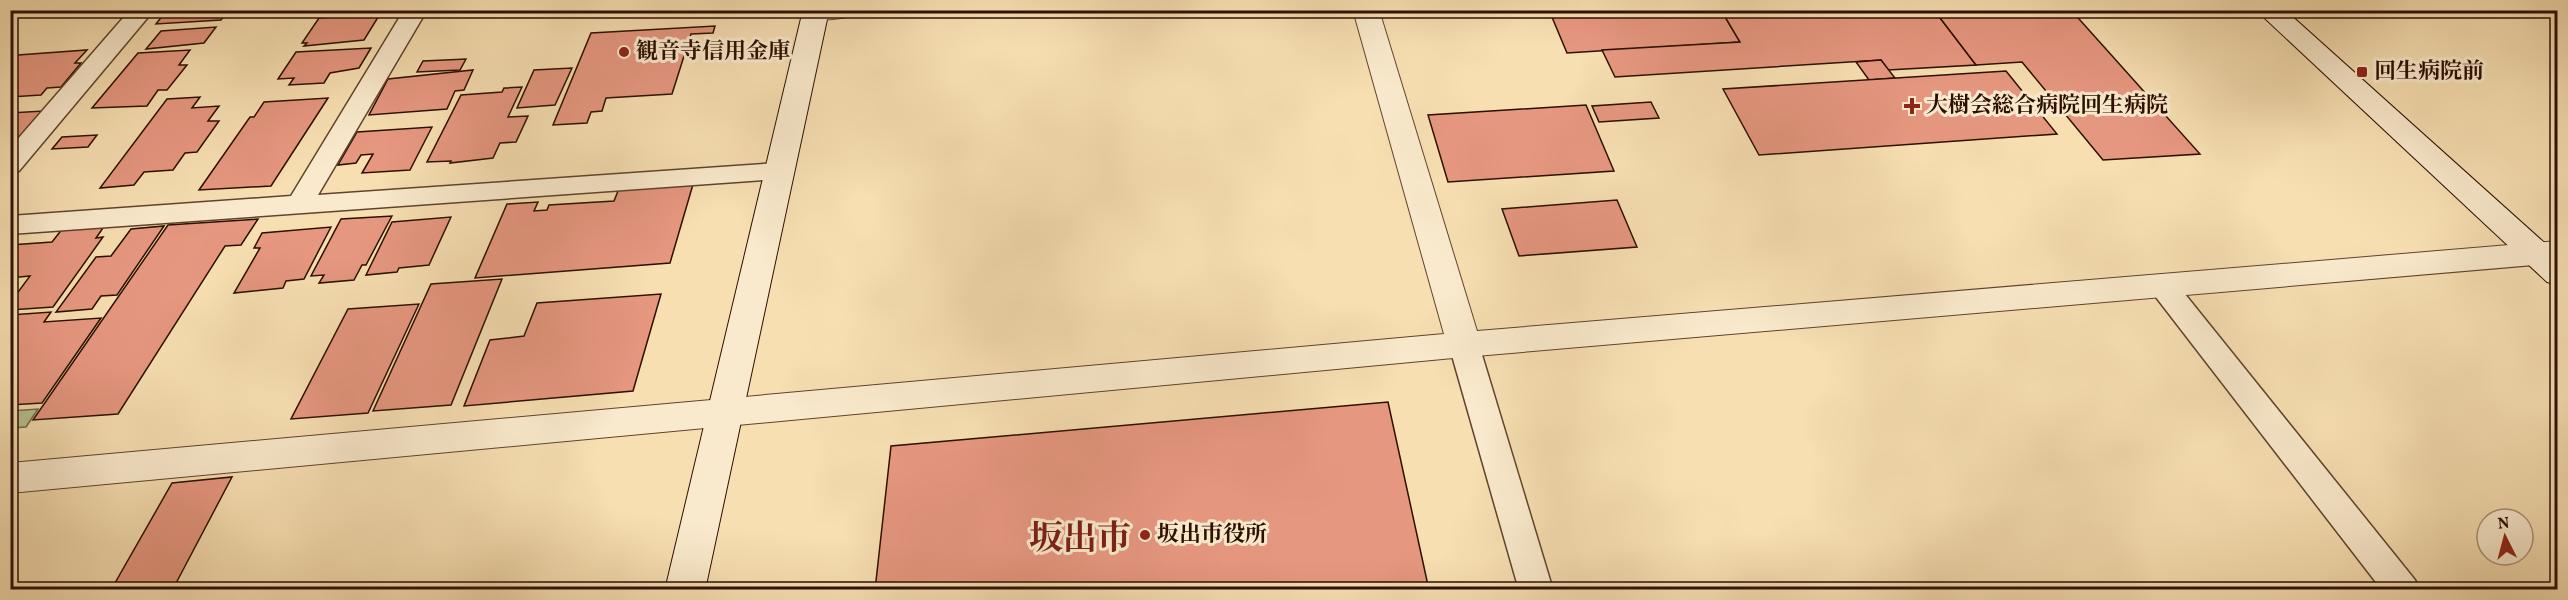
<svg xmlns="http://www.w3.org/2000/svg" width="2568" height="600" viewBox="0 0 2568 600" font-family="Vollkorn,'Noto Serif JP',serif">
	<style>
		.green { fill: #b8c28f; stroke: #726848; stroke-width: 1.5 }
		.building { fill: #e69780; stroke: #2c0f00; stroke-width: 1.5 }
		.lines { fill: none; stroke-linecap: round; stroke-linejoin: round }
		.lane-casing { stroke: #5f432c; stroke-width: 3 }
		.street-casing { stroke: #5f432c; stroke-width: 2 }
		.secondary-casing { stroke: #2c0f00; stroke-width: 2 }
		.lane { fill: #faeacd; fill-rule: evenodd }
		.street { fill: #faeacd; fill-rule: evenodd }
		.secondary { fill: #faeacd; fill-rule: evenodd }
		.poi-dot { fill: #8f2418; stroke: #faeacd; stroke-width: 2 }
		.labels { text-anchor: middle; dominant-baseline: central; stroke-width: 6; stroke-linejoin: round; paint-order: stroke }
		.poi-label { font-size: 22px; font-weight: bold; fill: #2c0f00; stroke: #faeacd; text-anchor: start }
		.town-label { font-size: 34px; font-weight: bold; fill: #7a1f14; stroke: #faeacd }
	</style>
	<rect width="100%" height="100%" fill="#f7dfb2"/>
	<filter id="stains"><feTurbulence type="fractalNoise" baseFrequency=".00333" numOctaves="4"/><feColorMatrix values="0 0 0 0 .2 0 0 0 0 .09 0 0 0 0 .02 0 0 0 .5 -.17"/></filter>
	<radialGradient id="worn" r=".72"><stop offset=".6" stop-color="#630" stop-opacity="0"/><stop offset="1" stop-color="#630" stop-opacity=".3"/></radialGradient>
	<polygon class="green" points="38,409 26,427 11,428 11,411"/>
	<g class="building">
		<polygon points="167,10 228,10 221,20 156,24"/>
		<polygon points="667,10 744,10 693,14 694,11 666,13"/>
		<polygon points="1549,10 1721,10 1740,42 1567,53"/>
		<polygon points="1721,10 1934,10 1976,65 1888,70 1881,60 1615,77 1602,50 1740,42"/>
		<polygon points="1934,10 2071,10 2200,154 2103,160 2022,62 1976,65"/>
		<polygon points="380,14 364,40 304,46 307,43 302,43 319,18"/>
		<polygon points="715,26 713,33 691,34 672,94 606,98 602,111 591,112 587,123 553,125 591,33"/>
		<polygon points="216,27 204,43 146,49 161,31"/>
		<polygon points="371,48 359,68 330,73 324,83 289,85 294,78 278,79 296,52"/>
		<polygon points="87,50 75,63 81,63 61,87 47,88 41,95 10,97 10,90 15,86 10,86 10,63 18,55"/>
		<polygon points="190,50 179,65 187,65 167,90 158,90 147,106 92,108 138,53"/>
		<polygon points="466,59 460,70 417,72 423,61"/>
		<polygon points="1881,60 1895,78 1869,80 1856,62"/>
		<polygon points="572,68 555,105 517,108 534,70"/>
		<polygon points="473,70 464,90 455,91 447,109 369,115 388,79"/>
		<polygon points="2006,71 2057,134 1759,155 1723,89"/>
		<polygon points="522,87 508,117 528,116 516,142 500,143 493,158 450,163 451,161 427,162 461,95 502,92 504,88"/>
		<polygon points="200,97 192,108 219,106 208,121 219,121 197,152 185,153 173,170 144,172 134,185 100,188 167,99"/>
		<polygon points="328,98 271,186 199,190 250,117 254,117 264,102"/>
		<polygon points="1651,102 1659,118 1599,122 1592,106"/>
		<polygon points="1586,105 1614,171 1448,182 1428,115"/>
		<polygon points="43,111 10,148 10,113"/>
		<polygon points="432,127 410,170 362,173 373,154 361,155 356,163 338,165 357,132"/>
		<polygon points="97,135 88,147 52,149 62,137"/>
		<polygon points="694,181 670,263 475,278 507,204 538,202 534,211 547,210 549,205 614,201 620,186"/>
		<polygon points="1617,200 1637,247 1519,256 1502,209"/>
		<polygon points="392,216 366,265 362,265 354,280 319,283 324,275 311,276 341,219"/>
		<polygon points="451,217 429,265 399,268 397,272 366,275 392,222"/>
		<polygon points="258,219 241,245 225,246 118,414 33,420 168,225"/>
		<polygon points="105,225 96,238 103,237 53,307 10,310 10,303 30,276 10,278 10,245 52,242 63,228"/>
		<polygon points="164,226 117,295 101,296 92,309 56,312 96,257 111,256 131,229"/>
		<polygon points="331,227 304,279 286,281 283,288 234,293 260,248 254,248 262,233"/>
		<polygon points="502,279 451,405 373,411 431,284"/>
		<polygon points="661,294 633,391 464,406 490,340 524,336 537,303"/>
		<polygon points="419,304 368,413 291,419 348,309"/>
		<polygon points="51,312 44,322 101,318 42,403 10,405 10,315"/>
		<polygon points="1388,402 1429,590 875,590 891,446"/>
		<polygon points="232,477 174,587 190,585 187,590 111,590 172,483"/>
	</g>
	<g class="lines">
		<g class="lane-casing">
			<g id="lane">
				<polygon points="130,10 154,10 19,171 10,173 10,148"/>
				<polygon points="404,10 427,10 318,195 778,163 787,165 791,171 787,177 778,179 10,234 10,216 291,196"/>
				<polygon points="2162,275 2172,278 2415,580 2420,590 2382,590 2152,292 2148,285 2152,278"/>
				<polygon points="1464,334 1474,337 1479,345 1553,590 1519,590 1449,345 1454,337"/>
			</g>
		</g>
		<g class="street-casing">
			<g id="street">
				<path d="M804,10H857L853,16C838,19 822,21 807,18Z"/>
				<polygon points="1353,10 1379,10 1477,331 2558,241 2558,263 1464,357 10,493 10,463 1444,334"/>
			</g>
		</g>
		<g class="secondary-casing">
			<g id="secondary">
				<polygon points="803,10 829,10 705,590 665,590"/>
				<polygon points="2256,10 2285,10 2558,255 2558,285 2547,282"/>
			</g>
		</g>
		<use href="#lane" class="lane"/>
		<use href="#street" class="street"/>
		<use href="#secondary" class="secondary"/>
	</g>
	<g class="poi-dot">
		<circle cx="624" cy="52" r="6"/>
		<rect x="2356" y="66" width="12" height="12" rx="3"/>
		<path d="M1909 97h6v6h6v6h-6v6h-6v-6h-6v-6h6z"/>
		<circle cx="1145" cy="535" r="6"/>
	</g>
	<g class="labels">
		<g class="poi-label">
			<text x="636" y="52">観音寺信用金庫</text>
			<text x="2374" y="72">回生病院前</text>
			<text x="1926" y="106">大樹会総合病院回生病院</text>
			<text x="1157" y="535">坂出市役所</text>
		</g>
		<g class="town-label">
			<text x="1080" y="540">坂出市</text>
		</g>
	</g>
	<rect width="2568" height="600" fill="none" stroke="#f7dfb2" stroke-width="36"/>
	<rect x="12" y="12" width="2544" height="576" fill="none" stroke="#2c0f00" stroke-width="3"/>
	<rect x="18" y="18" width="2532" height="564" fill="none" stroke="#2c0f00" stroke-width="1.5"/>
	<g transform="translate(2505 537) rotate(354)"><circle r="28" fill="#faeacd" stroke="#a8927b" stroke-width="1.5"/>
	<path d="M0-4.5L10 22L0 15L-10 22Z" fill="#8f2418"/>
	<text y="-9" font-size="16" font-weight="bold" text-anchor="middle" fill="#2c0f00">N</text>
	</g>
	<rect width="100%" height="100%" filter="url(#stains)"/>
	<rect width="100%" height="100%" fill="url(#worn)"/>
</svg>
